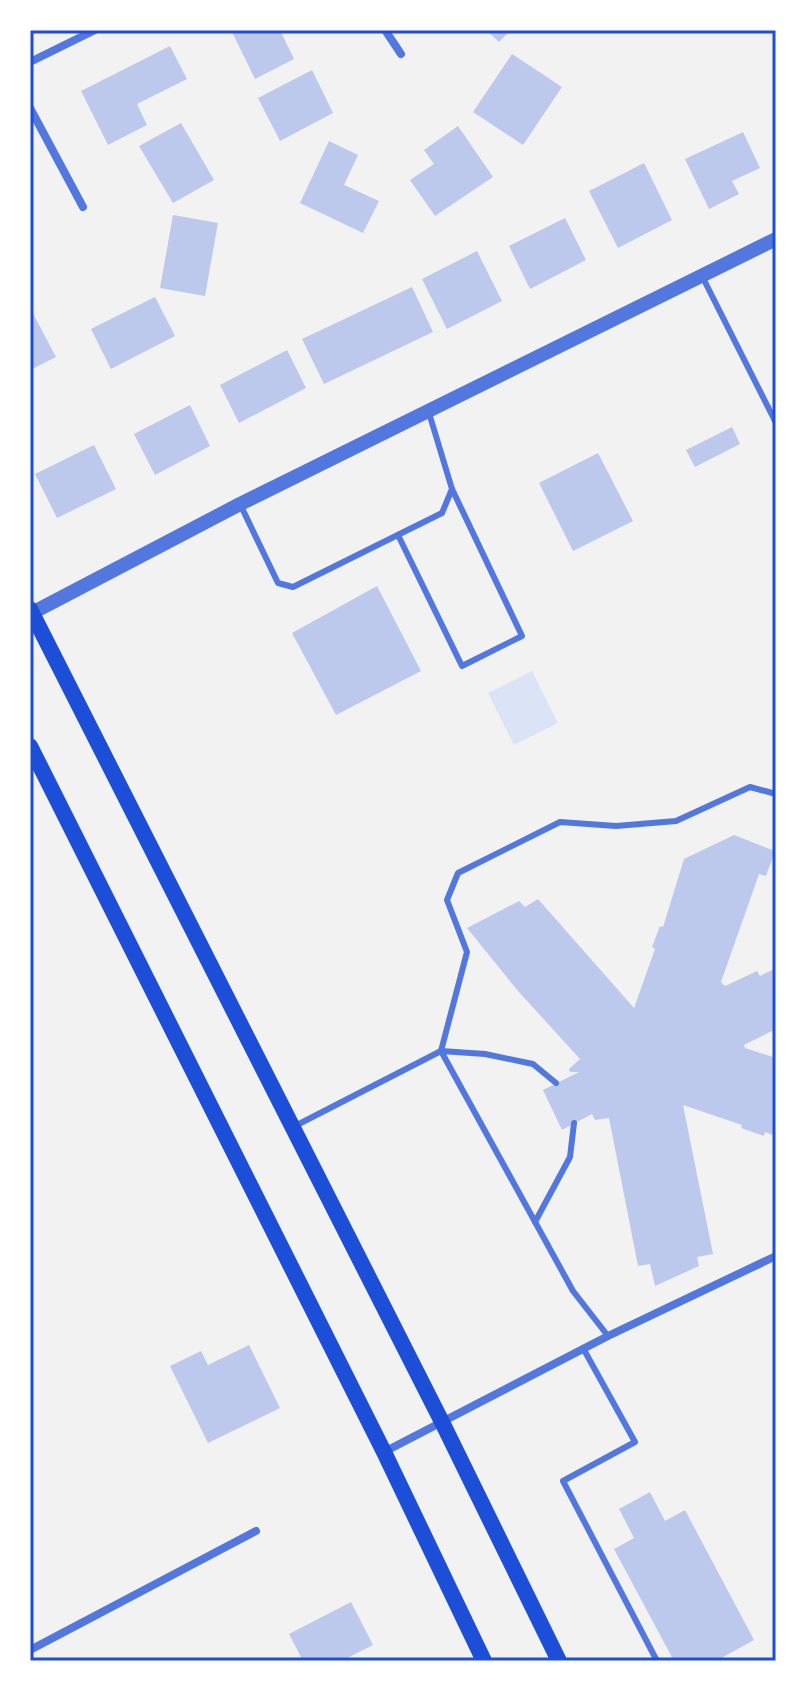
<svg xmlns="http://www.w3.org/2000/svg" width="806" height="1691" viewBox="0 0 806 1691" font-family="Helvetica,sans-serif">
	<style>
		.green { fill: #dbe4f7 }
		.building { fill: #bdc9ec }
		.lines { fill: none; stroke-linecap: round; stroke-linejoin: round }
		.service { stroke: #5277de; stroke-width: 6 }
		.minor { stroke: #5277de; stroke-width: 8 }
		.tertiary { stroke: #5277de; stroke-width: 14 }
		.secondary { stroke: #1d4ed8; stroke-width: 16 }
		.neatline { fill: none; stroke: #1d4ed8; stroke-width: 3 }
	</style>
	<rect width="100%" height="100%" fill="#f2f2f2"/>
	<polygon class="green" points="532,671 558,723 514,745 488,693"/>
	<g class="building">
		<polygon points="231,30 280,30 294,59 255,79"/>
		<polygon points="486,30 511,30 499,42"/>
		<polygon points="170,46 187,79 137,104 147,125 108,145 81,91"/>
		<polygon points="512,54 562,87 523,145 473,112"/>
		<polygon points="312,70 333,113 280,141 258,98"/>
		<polygon points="181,123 214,180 173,203 139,146"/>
		<polygon points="458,126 493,177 435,216 410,180 434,164 424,150"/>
		<polygon points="743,132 760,168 732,181 739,194 709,209 685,159"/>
		<polygon points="329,141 358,155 344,185 379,201 363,233 300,203"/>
		<polygon points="644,163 672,220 618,248 589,191"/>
		<polygon points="173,215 218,223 205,296 160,288"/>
		<polygon points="565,218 586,260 530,289 509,246"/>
		<polygon points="477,251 502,301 447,329 422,279"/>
		<polygon points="412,287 433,332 324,384 302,339"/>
		<polygon points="155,297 175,336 111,369 91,329"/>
		<polygon points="30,308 56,357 30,370"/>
		<polygon points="287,350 306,388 239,423 220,385"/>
		<polygon points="190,405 210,446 155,475 134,434"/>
		<polygon points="732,427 740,444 695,467 686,450"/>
		<polygon points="94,445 116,489 57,518 35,474"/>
		<polygon points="598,453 633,521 573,551 539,483"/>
		<polygon points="377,586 421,671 336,715 292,633"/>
		<polygon points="734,835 775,851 766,876 759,874 721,982 725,986 757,971 760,976 776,968 776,1029 744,1045 745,1048 776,1058 776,1136 765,1132 764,1136 741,1128 742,1125 683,1105 713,1254 697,1257 699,1266 655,1286 650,1264 638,1266 609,1118 595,1120 592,1114 562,1130 543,1090 579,1072 570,1072 569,1069 580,1059 518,991 467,928 519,901 525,907 538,899 634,1008 655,949 652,947 660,926 663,927 684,859"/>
		<polygon points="249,1345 280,1408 208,1443 170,1366 201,1351 208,1365"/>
		<polygon points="650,1492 665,1521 685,1510 754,1640 716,1661 674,1661 614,1549 634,1538 619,1509"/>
		<polygon points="351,1602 373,1645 347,1658 349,1661 303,1661 289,1634"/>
	</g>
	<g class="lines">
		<g class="service">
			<polyline points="702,276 776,423"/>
			<polyline points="241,506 278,583 293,587 442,513 452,489 429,413"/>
			<polyline points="398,535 462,666 522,636 452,489"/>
			<polyline points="556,1083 533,1064 485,1054 441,1051 467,952 447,900 458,873 560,822 616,826 676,821 750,787 776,794"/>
			<polyline points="293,1127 441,1051 573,1291 608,1336"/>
			<polyline points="535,1222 570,1157 574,1123"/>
			<polyline points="583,1348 635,1442 563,1481 657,1661"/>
		</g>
		<g class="minor">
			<polyline points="385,30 401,54"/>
			<polyline points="30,62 95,30"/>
			<polyline points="30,108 83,207"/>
			<polyline points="384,1452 608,1336 776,1256"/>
			<polyline points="30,1650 256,1531"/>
		</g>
		<polyline class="tertiary" points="30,614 240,504 776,239"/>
		<g class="secondary">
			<polyline points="30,609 442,1422 559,1661"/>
			<polyline points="30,746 384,1452 484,1661"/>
		</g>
	</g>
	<rect width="806" height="1691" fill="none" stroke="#ffffff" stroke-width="64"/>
	<rect x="32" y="32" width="742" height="1627" class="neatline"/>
</svg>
